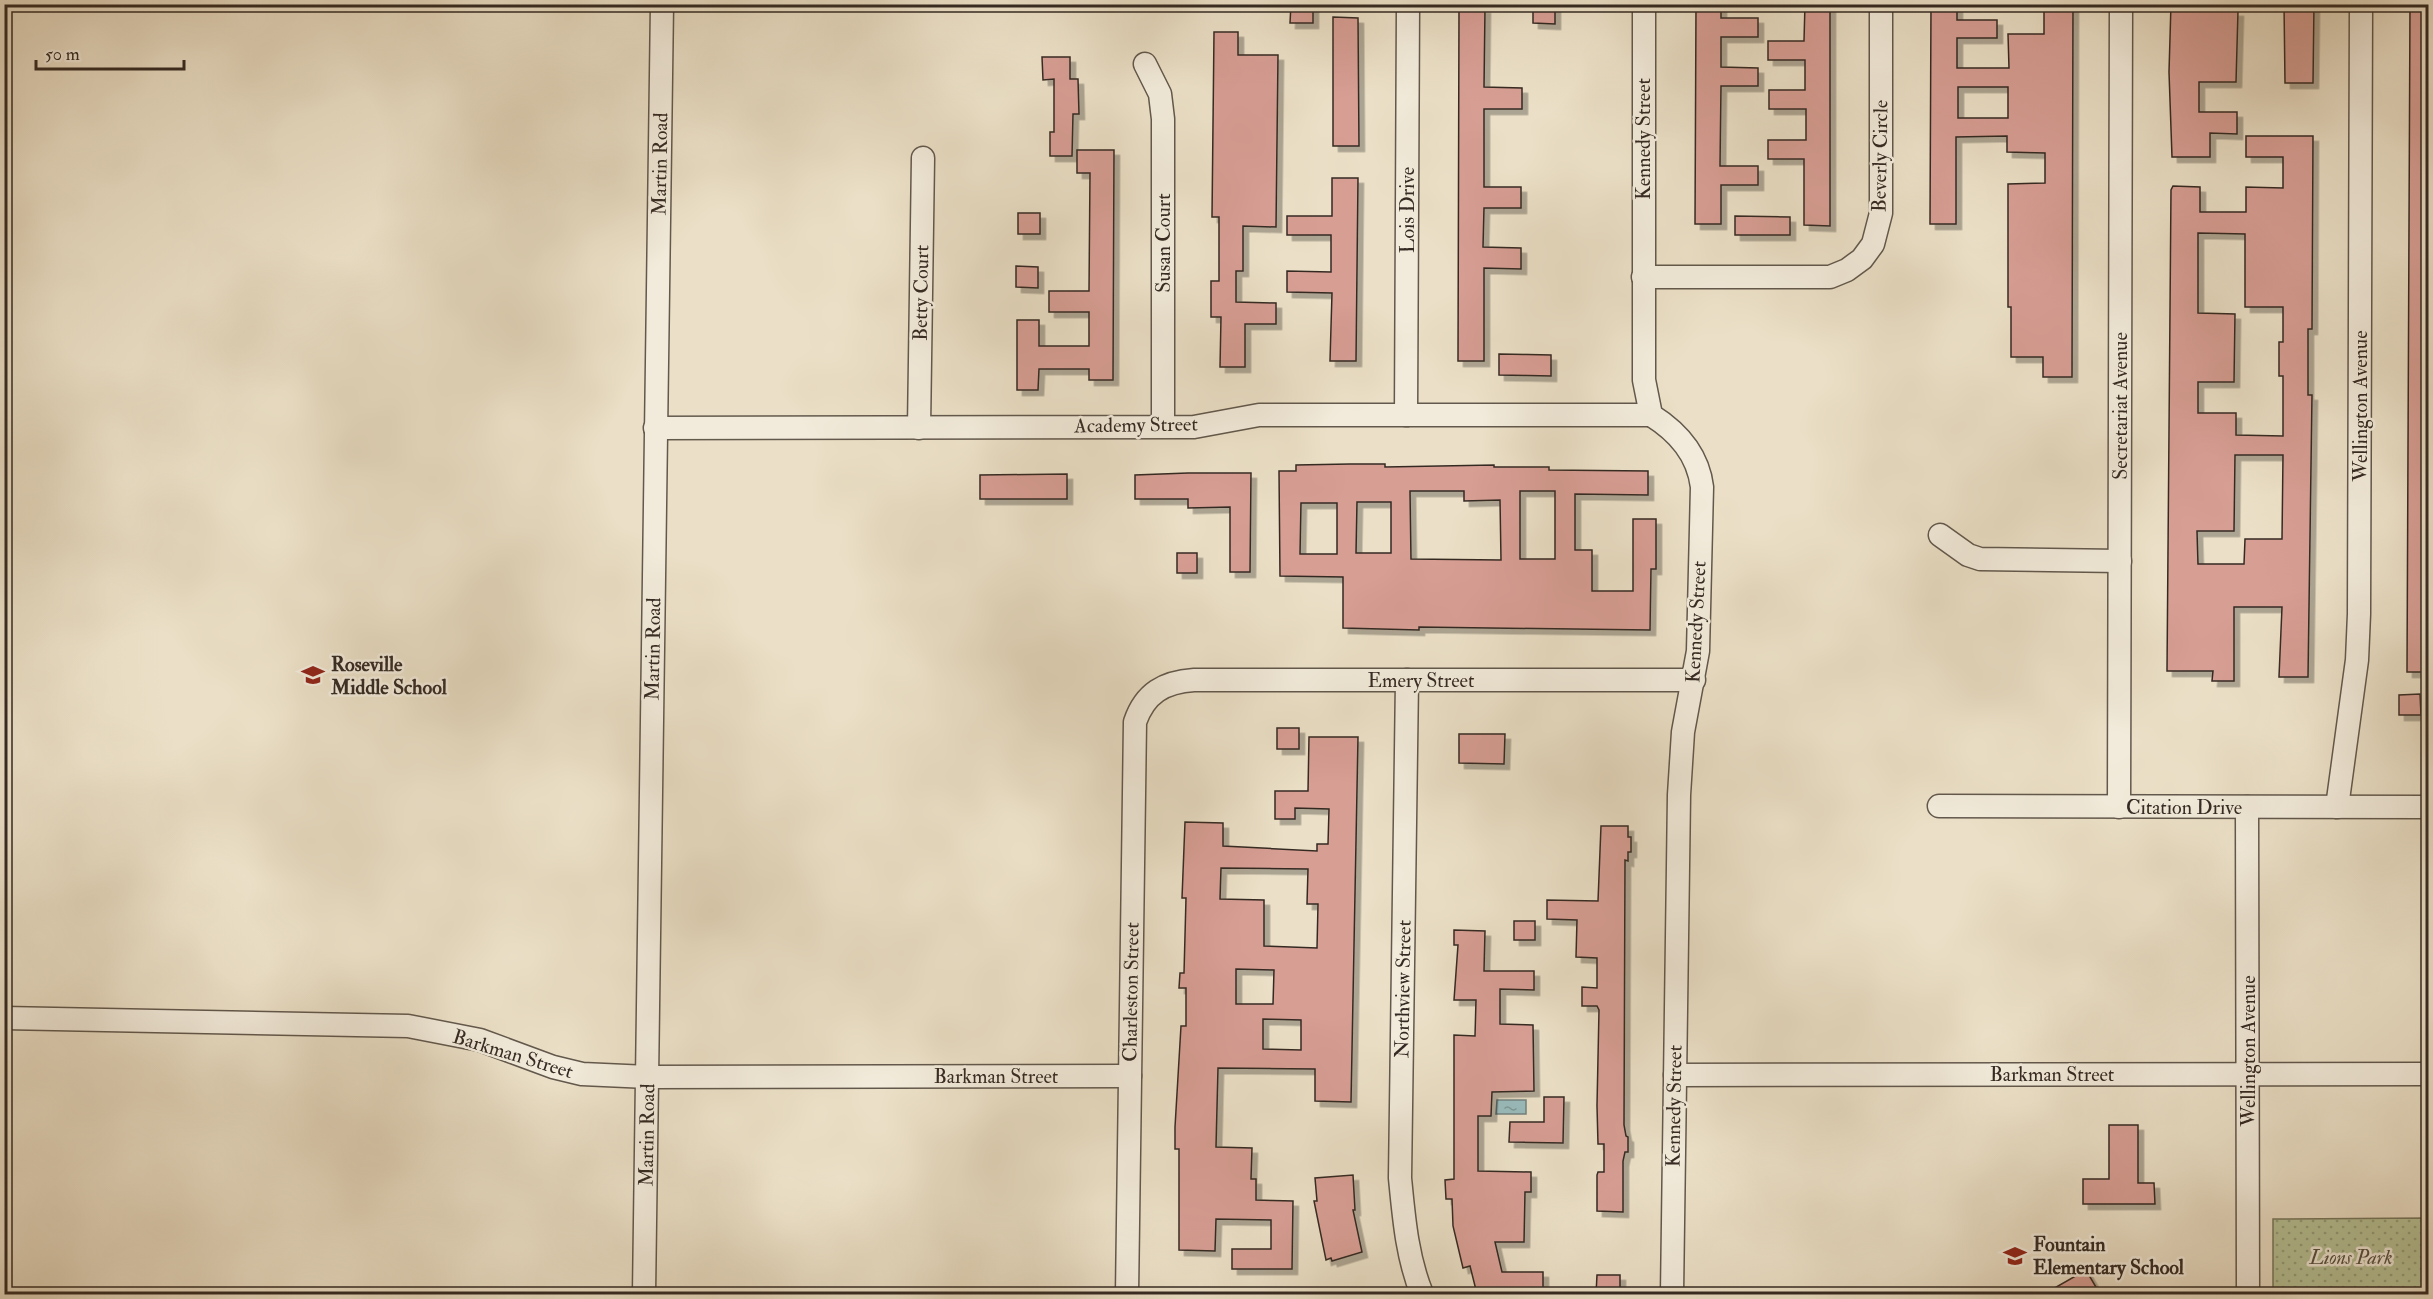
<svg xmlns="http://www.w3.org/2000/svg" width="2433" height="1299" viewBox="0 0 2433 1299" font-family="'IM FELL Double Pica',serif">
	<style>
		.green { fill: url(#green-dots); stroke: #76765d; stroke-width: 1.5 }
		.water { fill: url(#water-ripples); stroke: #71817f; stroke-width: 1.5 }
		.building { fill: #d79e94; stroke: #352a23; stroke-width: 1.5; fill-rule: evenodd; filter: url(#shadow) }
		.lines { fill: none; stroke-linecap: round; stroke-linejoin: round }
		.minor-casing { stroke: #62584c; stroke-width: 25 }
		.minor { stroke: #f2ebdb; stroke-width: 22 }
		.labels { text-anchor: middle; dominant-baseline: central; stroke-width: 5; stroke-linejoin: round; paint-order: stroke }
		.street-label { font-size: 20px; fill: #352a23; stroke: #f2ebdb }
		.poi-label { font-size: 20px; font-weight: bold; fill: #352a23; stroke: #f2ebdb; text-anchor: start }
		.park-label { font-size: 20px; font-style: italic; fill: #555040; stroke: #f2ebdb }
	</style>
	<defs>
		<pattern id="green-dots" width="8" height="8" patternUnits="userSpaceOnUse" patternTransform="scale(1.5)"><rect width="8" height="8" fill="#b6c297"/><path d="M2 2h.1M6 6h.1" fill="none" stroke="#959e7b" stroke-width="1.8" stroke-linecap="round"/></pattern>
		<pattern id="water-ripples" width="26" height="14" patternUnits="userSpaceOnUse" patternTransform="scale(1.5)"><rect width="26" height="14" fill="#99bbbc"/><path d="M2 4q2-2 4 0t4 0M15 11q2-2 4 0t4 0" fill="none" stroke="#7e9898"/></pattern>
		<filter id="shadow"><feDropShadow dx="5.5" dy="5.5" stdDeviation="0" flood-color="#0004"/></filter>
	</defs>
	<rect width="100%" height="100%" fill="#ebe0c7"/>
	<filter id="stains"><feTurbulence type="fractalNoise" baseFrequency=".00333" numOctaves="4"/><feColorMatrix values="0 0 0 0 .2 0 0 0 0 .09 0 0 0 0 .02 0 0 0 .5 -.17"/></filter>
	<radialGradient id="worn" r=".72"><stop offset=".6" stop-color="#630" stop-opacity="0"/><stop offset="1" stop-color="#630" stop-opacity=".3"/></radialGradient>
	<polygon class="green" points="2428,1218 2428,1294 2273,1294 2273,1219"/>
	<polygon class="water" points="1497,1100 1526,1100 1526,1114 1496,1114"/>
	<g class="building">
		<polygon points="1291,4 1313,4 1313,23 1290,23"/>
		<polygon points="1533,4 1555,4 1555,24 1533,23"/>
		<polygon points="1696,4 1721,4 1721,18 1758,18 1758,37 1721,37 1721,67 1758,68 1758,86 1721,86 1720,166 1758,166 1758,185 1721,185 1721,224 1695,224"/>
		<polygon points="1805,4 1830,4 1830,226 1804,225 1804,159 1768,159 1768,140 1806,140 1806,109 1769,109 1769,90 1805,90 1805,60 1768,60 1768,41 1804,41"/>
		<path d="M1931,4H1957V20H1997V38H1957V68H2009L2008,34H2044V4H2073L2072,377H2043V357H2011V307H2008V184L2045,183V153L2007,152V136L1956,137V224H1930ZM1958,87H2008V118H1958Z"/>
		<polygon points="2171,4 2200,4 2200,11 2238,11 2236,82 2199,82 2199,112 2237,112 2237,134 2210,133 2210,157 2172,157 2169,72"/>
		<polygon points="2284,4 2314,4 2313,83 2285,83"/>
		<polygon points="2410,4 2428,4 2428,672 2407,672"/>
		<polygon points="1459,8 1485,8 1484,87 1522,88 1522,109 1484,109 1484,187 1521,187 1521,208 1484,208 1483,247 1521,248 1521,269 1484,268 1484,361 1458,361"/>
		<polygon points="1333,17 1358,18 1359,146 1333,146"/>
		<polygon points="1214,32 1238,32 1238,55 1278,55 1276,227 1243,226 1243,271 1236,271 1236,302 1276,303 1276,324 1245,324 1245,367 1220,367 1221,317 1211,317 1211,281 1219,281 1219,217 1212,217"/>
		<polygon points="1042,57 1070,57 1070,79 1078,79 1079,114 1073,114 1072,156 1050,156 1050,132 1054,132 1054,79 1043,80"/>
		<path d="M2246,136H2313L2312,329H2308V395H2312L2308,677H2279L2282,607H2234V681H2212L2213,671H2167L2171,190L2173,186L2200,187V212H2246V187L2283,188V157H2246ZM2198,233L2245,234V307H2283V342H2279V376H2283V436L2236,435V413H2198V382H2234L2235,314L2198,313ZM2235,455H2283L2282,539H2245L2244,564H2198L2197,531H2234Z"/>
		<polygon points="1077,150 1114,150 1113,380 1089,380 1089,369 1039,369 1038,390 1017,390 1017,320 1039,320 1039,346 1089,346 1089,312 1049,312 1049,291 1089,291 1090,173 1077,173"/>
		<polygon points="1332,178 1358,178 1356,361 1330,361 1332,293 1287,292 1287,271 1331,272 1331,235 1287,235 1287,216 1332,216"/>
		<rect x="1018" y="213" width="22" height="21"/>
		<polygon points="1735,216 1790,217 1790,235 1735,235"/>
		<polygon points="1016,266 1038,267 1038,288 1016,287"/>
		<polygon points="1499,354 1551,355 1551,376 1499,375"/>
		<path d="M1350,464H1385V467L1494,465V467H1549V470L1648,471V495L1575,494V550H1592V591H1633V519H1656V569H1651L1650,630L1419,627V630L1343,628V577L1280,576L1279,471H1296V465ZM1410,491H1464V501L1500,500L1501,560L1411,559ZM1520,491H1555V559H1520ZM1357,502H1391V553H1356ZM1301,503H1337V554H1300Z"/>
		<polygon points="1188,473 1251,473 1250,572 1230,572 1230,507 1188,508 1188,499 1135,499 1135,475"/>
		<polygon points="1067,474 1067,499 980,499 980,475"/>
		<rect x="1177" y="553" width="20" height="20"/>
		<polygon points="2420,694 2421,715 2399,715 2399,695"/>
		<rect x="1277" y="728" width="22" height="21"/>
		<polygon points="1459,734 1505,734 1504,764 1459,763"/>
		<path d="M1309,737H1358L1351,1102L1315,1101V1069L1218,1068L1216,1147L1252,1148L1251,1179H1256V1200L1293,1201L1292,1269H1232V1249H1271V1220L1216,1219L1215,1251L1179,1250V1149H1175V1127L1181,1026H1186V988H1179L1180,973H1184L1186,898H1182L1185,822L1223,823V846L1317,851V844H1328L1329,809L1295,808V819H1275V791H1308ZM1221,868L1308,869L1307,904H1318L1317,948L1264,946V900L1220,899ZM1236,969L1274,970L1273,1004H1236ZM1263,1019L1301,1020V1050L1263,1049Z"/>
		<polygon points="1601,826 1628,826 1628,837 1631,837 1631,852 1628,852 1628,861 1625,860 1624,1125 1626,1136 1628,1137 1628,1152 1625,1152 1623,1161 1623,1212 1597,1211 1597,1175 1598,1172 1604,1172 1604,1144 1598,1144 1597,1106 1599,1010 1597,1006 1582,1006 1582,987 1597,988 1597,958 1576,957 1577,920 1547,919 1547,900 1598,901"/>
		<rect x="1514" y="921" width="21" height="19"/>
		<polygon points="1454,930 1485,931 1484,971 1534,971 1534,990 1500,989 1500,1024 1533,1025 1534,1091 1492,1092 1491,1116 1478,1116 1478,1171 1531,1172 1531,1192 1525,1192 1524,1242 1495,1242 1502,1272 1543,1272 1543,1291 1513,1291 1514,1294 1477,1294 1470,1266 1463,1268 1453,1226 1452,1199 1446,1199 1445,1180 1454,1179 1454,1035 1475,1036 1476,1000 1454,1000 1458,945 1454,945"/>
		<polygon points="1544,1097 1564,1097 1563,1143 1509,1142 1510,1122 1544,1122"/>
		<polygon points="2109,1125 2138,1125 2138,1183 2154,1183 2155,1204 2083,1204 2083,1179 2109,1179"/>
		<polygon points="1353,1175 1355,1210 1353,1210 1362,1252 1332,1261 1331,1258 1326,1260 1314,1201 1317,1201 1315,1178"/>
		<polygon points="2086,1270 2100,1294 2044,1294"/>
		<polygon points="1597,1275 1620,1275 1620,1294 1596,1294"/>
	</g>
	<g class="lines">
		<g class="minor-casing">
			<g id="minor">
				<path d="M1644,4V380L1651,415C1678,432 1698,454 1702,487L1698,651L1683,732L1679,795L1672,1294"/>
				<polyline points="1145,64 1160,94 1163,119 1163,425"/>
				<polyline points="1643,277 1830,277 1847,270 1862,259 1873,244 1881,213 1881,4"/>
				<polyline points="1406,415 1408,4"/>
				<polyline points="655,428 1194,427 1259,415 1651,415"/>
				<polyline points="919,428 923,158"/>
				<polyline points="1940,535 1968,555 1980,559 2120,561"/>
				<path d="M1407,680L1400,1178C1404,1219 1407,1257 1422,1294"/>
				<polyline points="1939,806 2428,807"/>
				<polyline points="2119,807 2121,4"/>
				<polyline points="2247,807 2248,1294"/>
				<polyline points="2337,807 2357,660 2359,614 2361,4"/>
				<polyline points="4,1018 408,1026 480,1040 553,1067 582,1074 648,1077 1130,1076"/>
				<polyline points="1675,1075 2428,1074"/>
				<polyline points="644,1294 662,4"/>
				<path d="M1127,1294L1135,722C1145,693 1164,682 1194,680H1694"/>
			</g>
		</g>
		<use href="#minor" class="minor"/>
	</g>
	<defs>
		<g id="school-bare" transform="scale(1.8)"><path d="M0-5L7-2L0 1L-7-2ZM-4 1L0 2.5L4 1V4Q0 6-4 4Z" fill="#8f2418" stroke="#f2ebdb" stroke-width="2.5" paint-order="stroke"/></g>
	</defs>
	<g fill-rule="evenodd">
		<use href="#school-bare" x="313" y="675"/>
		<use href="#school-bare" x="2015" y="1256"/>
	</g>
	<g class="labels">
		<g class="street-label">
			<text transform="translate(1643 139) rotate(-90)">Kennedy Street</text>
			<text transform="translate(1880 156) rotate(-89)">Beverly Circle</text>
			<text transform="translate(660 164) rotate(-89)">Martin Road</text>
			<text transform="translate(1407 210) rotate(-90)">Lois Drive</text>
			<text transform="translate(1163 243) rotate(-90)">Susan Court</text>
			<text transform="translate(921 293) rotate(-89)">Betty Court</text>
			<text transform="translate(2120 406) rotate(-90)">Secretariat Avenue</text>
			<text transform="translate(2360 406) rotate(-90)">Wellington Avenue</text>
			<text transform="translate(1136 425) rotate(-1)">Academy Street</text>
			<text transform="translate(1696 622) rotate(-87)">Kennedy Street</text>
			<text transform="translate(653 649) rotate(-89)">Martin Road</text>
			<text x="1421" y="680">Emery Street</text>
			<text x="2184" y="807">Citation Drive</text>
			<text transform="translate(1403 989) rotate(-89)">Northview Street</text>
			<text transform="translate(1131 992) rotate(-89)">Charleston Street</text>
			<text transform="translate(2248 1051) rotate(-90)">Wellington Avenue</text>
			<text transform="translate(513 1054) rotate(17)">Barkman Street</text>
			<text x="2052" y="1074">Barkman Street</text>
			<text x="996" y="1076">Barkman Street</text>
			<text transform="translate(1674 1106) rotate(-89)">Kennedy Street</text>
			<text transform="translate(647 1135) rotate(-89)">Martin Road</text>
		</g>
		<g class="poi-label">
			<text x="331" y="664">Roseville<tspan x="331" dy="23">Middle School</tspan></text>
			<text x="2033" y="1244">Fountain<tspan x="2033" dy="23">Elementary School</tspan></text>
		</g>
		<g class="park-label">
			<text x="2351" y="1257">Lions Park</text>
		</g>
	</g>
	<rect width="2433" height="1299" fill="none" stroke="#ebe0c7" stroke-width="24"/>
	<rect x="6" y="6" width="2421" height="1287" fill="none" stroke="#352a23" stroke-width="3"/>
	<rect x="12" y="12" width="2409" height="1275" fill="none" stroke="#352a23" stroke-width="1.5"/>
	<path d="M36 60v9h148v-9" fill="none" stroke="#352a23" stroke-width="3"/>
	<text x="45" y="60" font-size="18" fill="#352a23" stroke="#f2ebdb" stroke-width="4.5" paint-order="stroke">50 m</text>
	<rect width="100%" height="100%" filter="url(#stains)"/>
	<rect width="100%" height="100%" fill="url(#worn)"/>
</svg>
